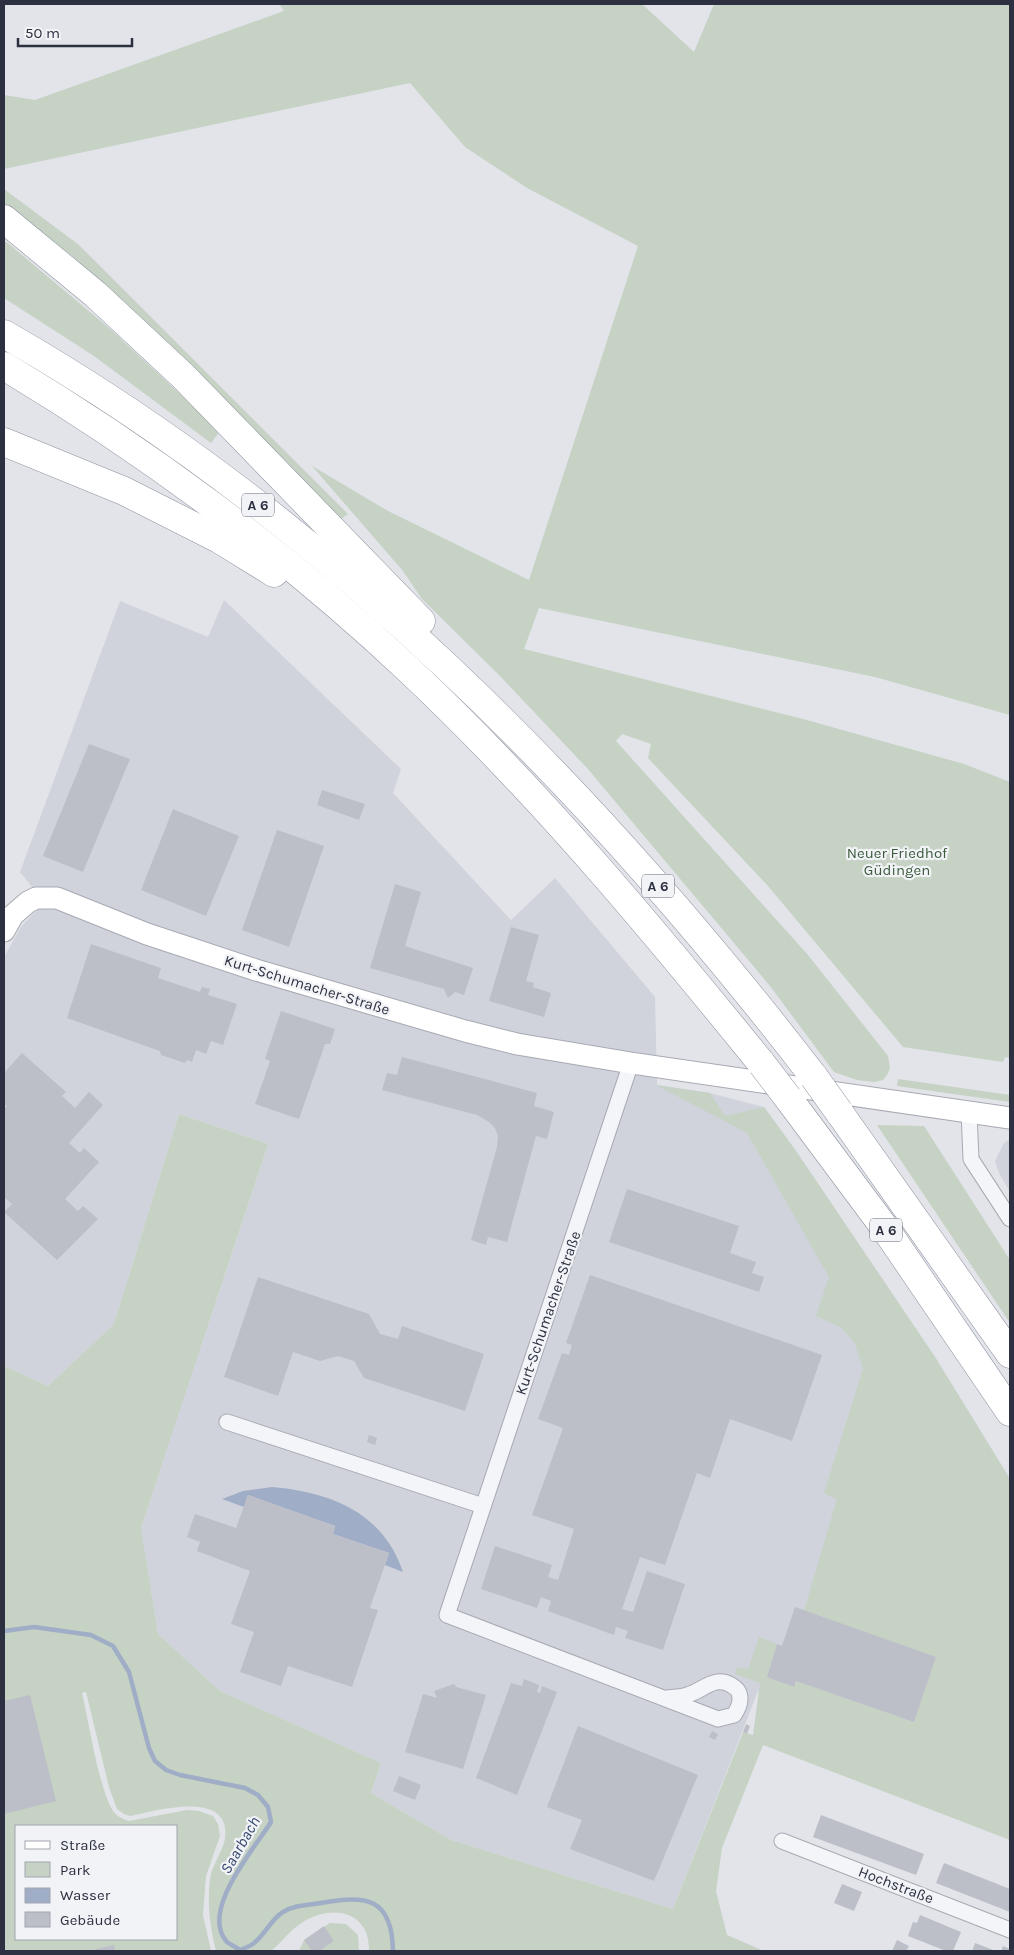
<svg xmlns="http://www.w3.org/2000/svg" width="1014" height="1955" viewBox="0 0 1014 1955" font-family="Karla,sans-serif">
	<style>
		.built { fill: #d0d3db }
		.green { fill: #c5d2c4; fill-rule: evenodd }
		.water { fill: #a0adc6 }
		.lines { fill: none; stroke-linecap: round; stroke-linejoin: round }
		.stream { stroke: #a0adc6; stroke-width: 4.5 }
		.building { fill: #bdbfc8 }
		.street-casing { stroke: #a8aab3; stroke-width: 17 }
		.secondary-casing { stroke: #a8aab3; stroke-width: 23 }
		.highway-casing { stroke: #8b909e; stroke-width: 29 }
		.street { stroke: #f4f5f8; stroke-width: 15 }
		.secondary { stroke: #fff; stroke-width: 21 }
		.highway { stroke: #fff; stroke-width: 28 }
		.highway-bridge-casing { stroke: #8b909e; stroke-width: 29; stroke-linecap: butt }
		.highway-bridge { stroke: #fff; stroke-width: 28 }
		.labels { text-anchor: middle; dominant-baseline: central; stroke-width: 4.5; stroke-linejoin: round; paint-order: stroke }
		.shield { fill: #f1f3f7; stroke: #676a77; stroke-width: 1 }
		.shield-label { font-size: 14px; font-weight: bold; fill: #2c3040 }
		.park-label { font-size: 15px; fill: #3b5a3a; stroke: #f1f3f7 }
		.street-label { font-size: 15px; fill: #2c3040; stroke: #f1f3f7 }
		.water-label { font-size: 16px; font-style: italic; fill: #394a70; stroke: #f1f3f7 }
	</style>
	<rect width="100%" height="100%" fill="#e2e4e9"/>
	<g class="built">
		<polygon points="224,600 401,769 393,793 511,920 555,878 655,997 657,1085 710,1093 764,1107 796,1151 935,1357 1010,1479 942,1760 758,1691 673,1909 451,1840 371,1793 381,1763 220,1691 158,1634 141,1528 268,1144 179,1114 114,1324 48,1386 4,1366 4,957 21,927 44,902 20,872 120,601 208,637"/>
		<polygon points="1010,1139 1010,1192 999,1173 995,1161 1004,1143"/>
	</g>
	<g class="green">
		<polygon points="279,4 642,4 694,52 714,4 1010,4 1010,715 875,677 539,608 524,649 803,719 964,764 1010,782 1010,1058 1005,1057 1003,1062 903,1047 768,886 648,758 651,744 622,734 616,741 808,955 888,1056 890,1068 887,1075 883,1080 874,1082 857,1080 834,1072 770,986 587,768 501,677 422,599 403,571 312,466 388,511 529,580 638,246 527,188 465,147 410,83 4,169 4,95 35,100 284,11"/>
		<polygon points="4,189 79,245 348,514 341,519 155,332 71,255 4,204"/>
		<polygon points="4,240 109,328 220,431 211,443 94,356 4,298"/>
		<polygon points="898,1079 1010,1095 1010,1102 897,1086"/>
		<path d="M656,1085L710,1093L725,1116L764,1107L796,1151L935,1357L1010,1479V1840L763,1745L722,1848L716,1891L727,1935L764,1951H369C370,1907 325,1903 296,1927C287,1934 280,1944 271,1951H216C210,1927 207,1904 210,1879C212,1865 222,1853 225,1839C232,1788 155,1811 130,1816L124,1814L117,1809L109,1787L86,1692L82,1693C89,1722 99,1789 113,1811C117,1817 123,1819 129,1821L187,1810L199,1811L213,1816L218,1824L220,1836L206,1876L203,1915L211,1951H4V1366L48,1386L114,1324L179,1114L268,1144L141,1528L158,1634L220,1691L381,1763L371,1793L451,1840L673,1909L743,1732L753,1735L760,1683L735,1674L737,1667L748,1669L759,1637L777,1644L767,1677L794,1687L796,1681L914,1722L936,1657L804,1611L837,1499L824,1493L863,1369L855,1344L842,1328L816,1316L829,1277L747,1133ZM16,1826H176V1939H16Z"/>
		<polygon points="877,1125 924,1126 1010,1260 1010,1323"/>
		<polygon points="330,1923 346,1924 358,1935 359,1951 299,1951 304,1940"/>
	</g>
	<path class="water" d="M272,1487C330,1492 383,1512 403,1572L385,1565L389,1553L333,1534L335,1526L248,1495L244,1507L222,1499L243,1491Z"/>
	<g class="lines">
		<path class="stream" d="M4,1631L34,1627L91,1635L113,1646L129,1672L149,1748L155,1761L166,1770L180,1775L245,1788L258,1795L268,1807L271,1822C255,1848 199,1911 227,1942C231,1945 236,1947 240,1950C245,1948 251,1946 254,1943C265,1935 271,1919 283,1912C294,1905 308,1905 321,1903C366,1895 392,1897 393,1951"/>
	</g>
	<g class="building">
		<polygon points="89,744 130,759 83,872 43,856"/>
		<polygon points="322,790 365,804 359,820 317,805"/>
		<polygon points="173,809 239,836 206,916 141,890"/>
		<polygon points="277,830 324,846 289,947 242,930"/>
		<polygon points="395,884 421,892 405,946 473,968 464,995 455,992 448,998 444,989 370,968"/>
		<polygon points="511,927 539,935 526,981 534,983 533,987 551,993 544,1017 489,1001"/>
		<polygon points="91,944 161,968 158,978 200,992 202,987 210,989 208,995 237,1004 223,1045 211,1041 206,1054 196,1050 192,1062 187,1060 185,1063 161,1055 160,1051 67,1018"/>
		<polygon points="281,1011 335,1029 330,1044 325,1044 299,1119 255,1104 270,1061 265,1059"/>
		<polygon points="22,1053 66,1092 62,1096 75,1108 89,1092 103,1105 69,1143 80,1153 84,1148 99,1162 65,1199 78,1211 83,1206 98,1219 57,1260 4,1212 12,1204 4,1197 4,1109 7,1106 4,1104 4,1073"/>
		<polygon points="402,1057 537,1093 534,1106 554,1112 547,1139 536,1136 507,1242 488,1237 486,1245 471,1240 497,1147 498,1136 495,1128 489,1122 477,1115 382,1090 387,1073 397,1075"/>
		<polygon points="627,1189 739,1226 730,1253 756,1262 752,1273 764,1277 759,1292 609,1242"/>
		<polygon points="590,1275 822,1355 792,1441 730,1419 710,1478 697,1473 665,1565 640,1557 622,1609 633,1612 647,1571 685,1584 663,1650 625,1638 628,1631 616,1627 614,1635 548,1611 551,1601 541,1597 537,1608 481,1589 495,1546 552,1565 548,1577 558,1580 574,1529 532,1515 563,1428 538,1419 562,1353 569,1355 572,1345 566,1343"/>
		<polygon points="258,1277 369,1314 380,1334 398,1339 402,1326 484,1354 465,1411 364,1378 354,1361 338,1356 320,1361 293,1352 278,1396 224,1377"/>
		<polygon points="369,1435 377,1438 375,1445 367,1442"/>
		<polygon points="248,1495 335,1526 333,1534 389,1553 370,1608 378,1610 352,1687 288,1666 281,1686 240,1672 254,1632 231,1624 250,1571 197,1551 200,1542 187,1537 195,1514 236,1528"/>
		<polygon points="795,1607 936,1657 914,1722 796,1681 794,1687 767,1677 777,1644 782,1646"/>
		<polygon points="524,1679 539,1685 537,1692 540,1693 542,1686 557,1692 517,1795 476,1778 511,1683 522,1686"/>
		<polygon points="454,1684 456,1687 486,1695 463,1769 405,1752 423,1694 437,1698 434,1691"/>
		<polygon points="30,1695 56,1801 4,1814 4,1701"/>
		<polygon points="746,1724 750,1726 747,1734 743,1732"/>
		<polygon points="578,1726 698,1775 654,1881 570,1849 582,1820 547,1807"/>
		<polygon points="712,1731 718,1734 715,1740 709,1737"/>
		<polygon points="399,1776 421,1785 415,1800 393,1791"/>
		<polygon points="821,1815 924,1854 916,1875 813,1837"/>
		<polygon points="944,1863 1010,1889 1010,1912 936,1883"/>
		<polygon points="842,1884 862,1892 854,1911 834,1903"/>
		<polygon points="920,1915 961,1932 953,1951 946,1951 908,1936 913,1922 917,1923"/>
		<polygon points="324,1926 334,1941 319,1951 312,1951 304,1940"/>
		<polygon points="897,1940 909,1946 906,1951 892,1951"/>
		<polygon points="975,1943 983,1946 996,1951 972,1951"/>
		<polygon points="114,1945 115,1951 89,1951"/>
		<polygon points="1003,1946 1010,1949 1010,1951 1001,1951"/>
	</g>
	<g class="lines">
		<g class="street-casing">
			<g id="street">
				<path d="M631,1063L447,1615L718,1719L734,1715C738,1709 742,1701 739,1693C738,1689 734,1687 731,1685C714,1675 703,1691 687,1695C681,1697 673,1697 667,1698"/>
				<polyline points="969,1112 971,1159 1010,1219"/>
				<polyline points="227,1422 483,1506"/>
				<polyline points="782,1841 1010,1930"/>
			</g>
		</g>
		<g class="secondary-casing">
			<polyline id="secondary" points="4,931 13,915 28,902 36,898 57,898 147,934 256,970 465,1031 517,1044 631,1063 1010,1118"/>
		</g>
		<g class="highway-casing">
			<g id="highway">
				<polyline points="4,219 95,294 183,376 421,621"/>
				<path d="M4,334C325,518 589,785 814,1077"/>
				<path d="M4,366C146,451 287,555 408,669C537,790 651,927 762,1064"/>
				<polyline points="4,442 124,491 219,539 274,573"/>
				<polyline points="788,1098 884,1227 1010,1412"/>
				<polyline points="839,1112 1010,1354"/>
			</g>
		</g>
		<use href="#street" class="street"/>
		<use href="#secondary" class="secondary"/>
		<use href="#highway" class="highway"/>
		<g class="highway-bridge-casing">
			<g id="highway-bridge">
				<polyline points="762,1064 788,1098"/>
				<polyline points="814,1077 839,1112"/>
			</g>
		</g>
		<use href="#highway-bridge" class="highway-bridge"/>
	</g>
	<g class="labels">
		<g class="shield">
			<rect x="242" y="493.5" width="32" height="23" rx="4"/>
			<rect x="642" y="874.5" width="32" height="23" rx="4"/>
			<rect x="870" y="1218.5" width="32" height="23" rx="4"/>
		</g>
		<g class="shield-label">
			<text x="258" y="505">A 6</text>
			<text x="658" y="886">A 6</text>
			<text x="886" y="1230">A 6</text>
		</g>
		<g class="park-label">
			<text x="897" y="853">Neuer Friedhof<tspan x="897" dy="17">Güdingen</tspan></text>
		</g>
		<g class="street-label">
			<text transform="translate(307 985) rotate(17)">Kurt-Schumacher-Straße</text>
			<text transform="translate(548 1313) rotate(-71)">Kurt-Schumacher-Straße</text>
			<text transform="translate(896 1885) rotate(21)">Hochstraße</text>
		</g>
		<g class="water-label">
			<text transform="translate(240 1845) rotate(-60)">Saarbach</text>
		</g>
	</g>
	<rect width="1014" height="1955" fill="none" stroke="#2c3040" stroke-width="10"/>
	<rect x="15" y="1825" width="162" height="115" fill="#f1f3f7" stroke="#a2a5ae"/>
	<rect x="25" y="1841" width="25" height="8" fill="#ffffff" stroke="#a2a5ae"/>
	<text x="60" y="1850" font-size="15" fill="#2c3040">Straße</text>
	<rect x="25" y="1862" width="25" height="15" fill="#c5d2c4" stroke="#a2a5ae"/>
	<text x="60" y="1875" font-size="15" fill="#2c3040">Park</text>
	<rect x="25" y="1888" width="25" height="15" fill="#a0adc6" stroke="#a2a5ae"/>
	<text x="60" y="1900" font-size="15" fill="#2c3040">Wasser</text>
	<rect x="25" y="1912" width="25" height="15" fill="#bdbfc8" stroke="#a2a5ae"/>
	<text x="60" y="1925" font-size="15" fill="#2c3040">Gebäude</text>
	<path d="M18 38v8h114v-8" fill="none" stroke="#2c3040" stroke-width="2.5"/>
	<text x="25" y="38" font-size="15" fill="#2c3040" stroke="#f1f3f7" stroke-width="4" paint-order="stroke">50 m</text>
</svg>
